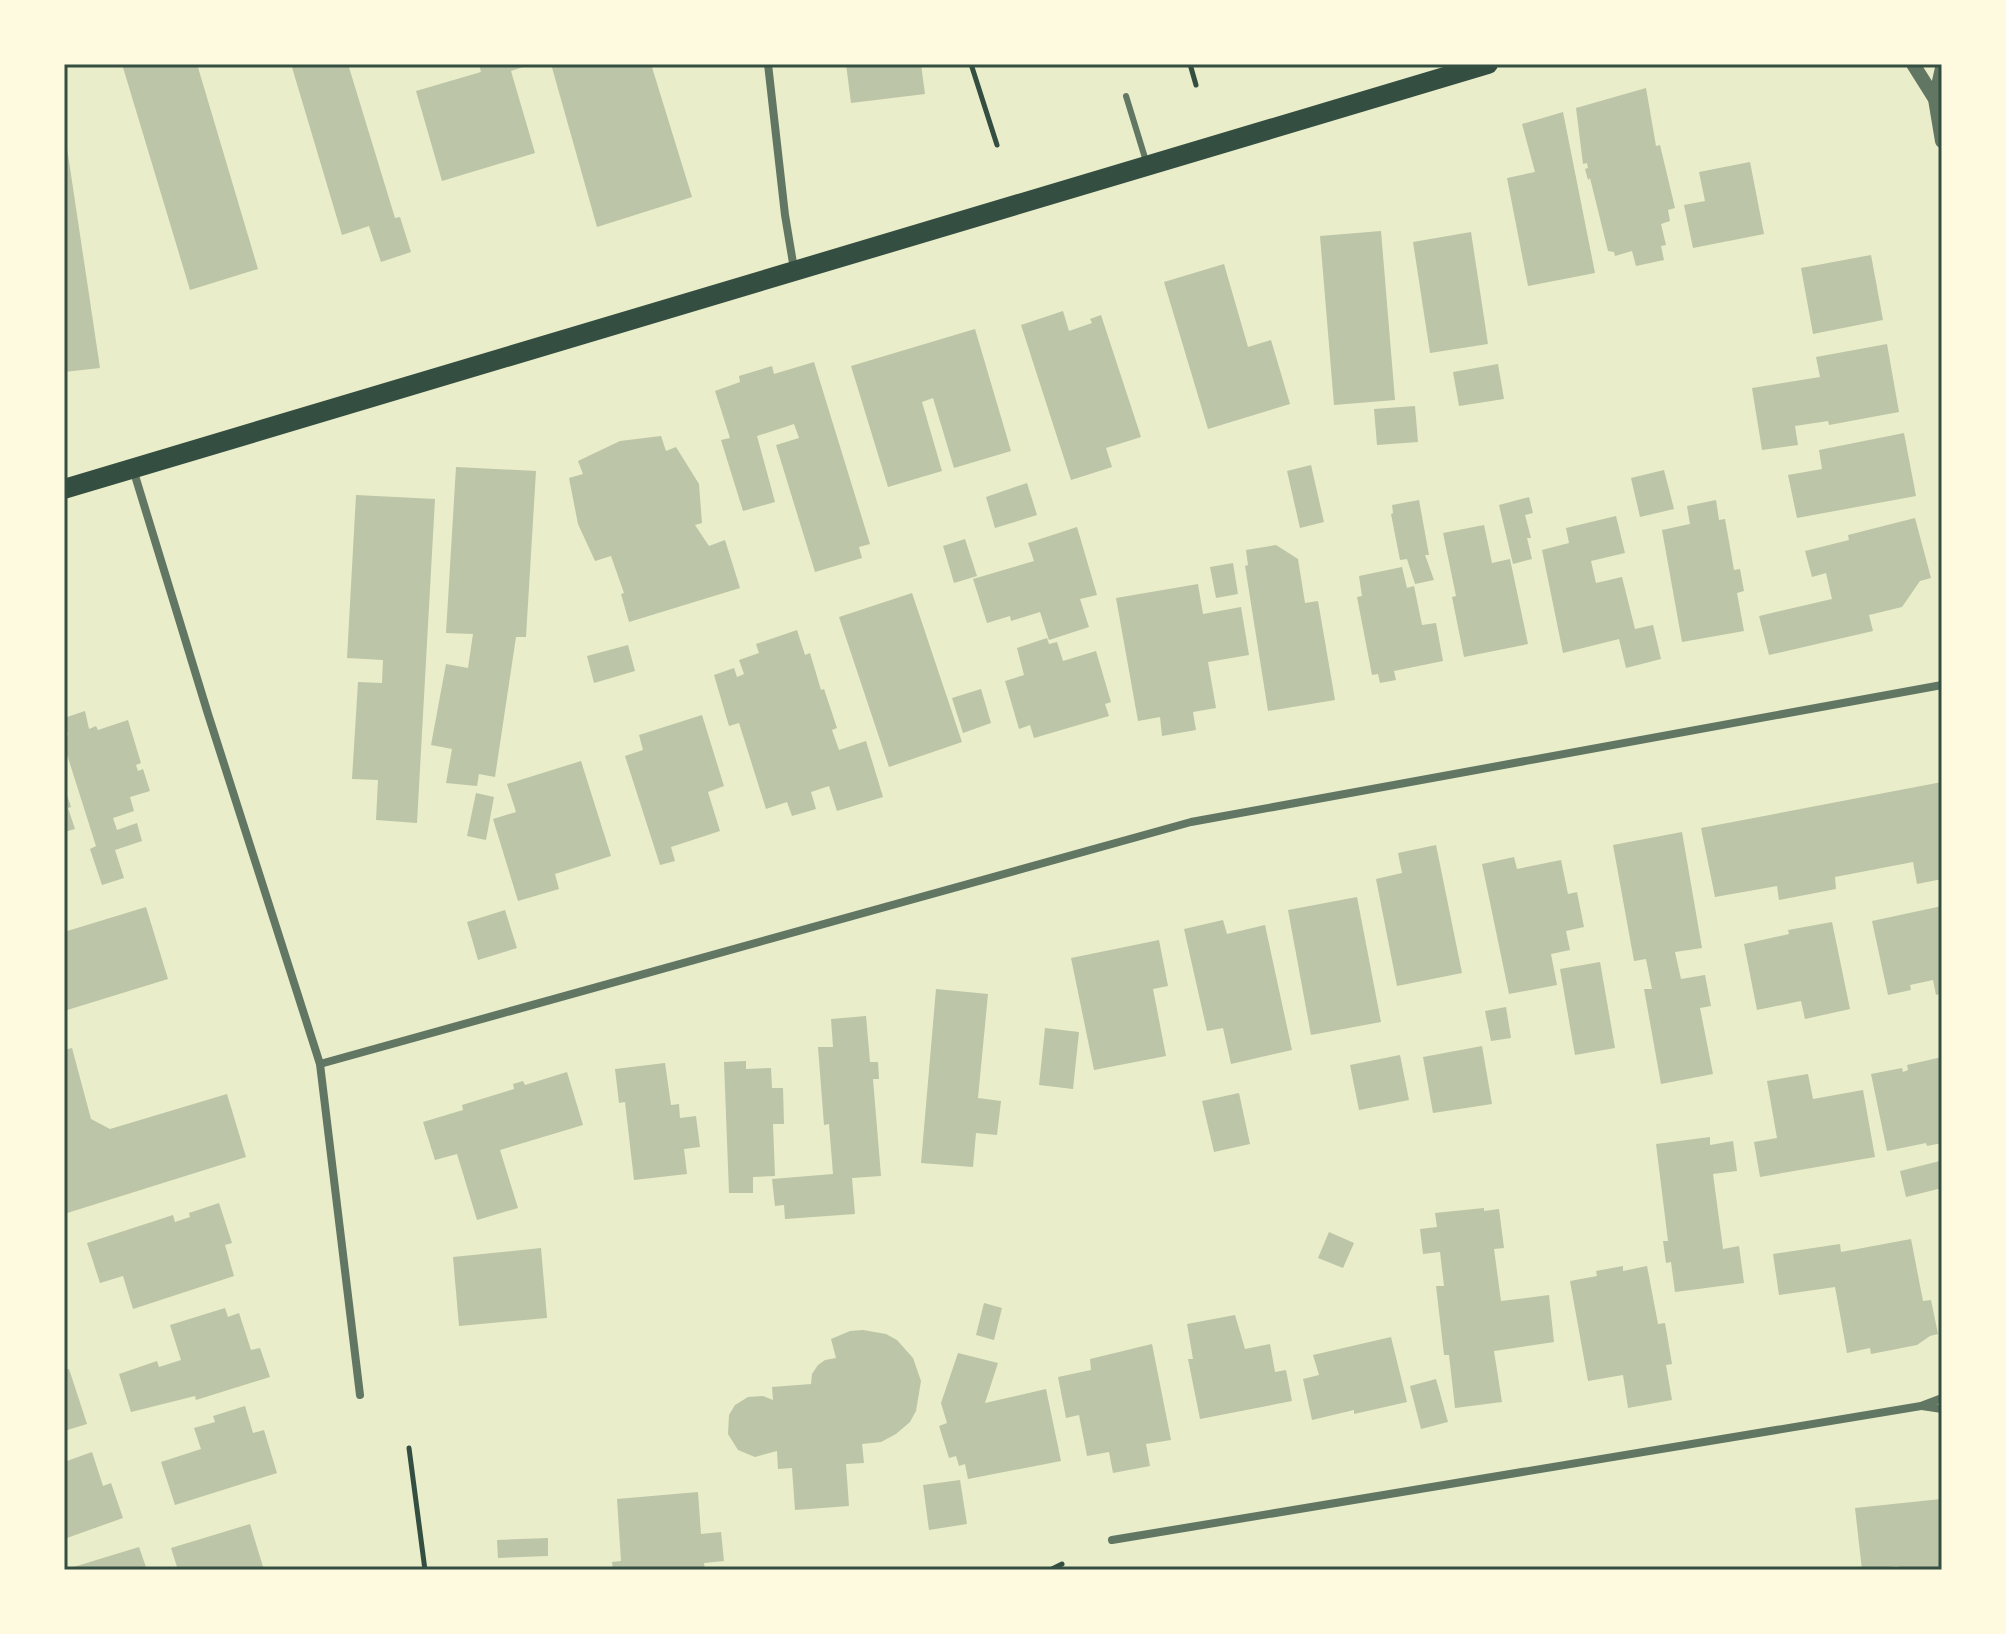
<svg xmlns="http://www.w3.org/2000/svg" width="2006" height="1634" viewBox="0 0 2006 1634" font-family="'Golos Text',sans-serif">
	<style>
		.building { fill: #bcc5a7 }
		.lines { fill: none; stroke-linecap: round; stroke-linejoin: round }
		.path { stroke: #344e41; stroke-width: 5 }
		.service { stroke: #617663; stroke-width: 6 }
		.minor { stroke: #617663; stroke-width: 8 }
		.tertiary { stroke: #617663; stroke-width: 14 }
		.primary { stroke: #344e41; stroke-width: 20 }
		.neatline { fill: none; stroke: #344e41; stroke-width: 3 }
	</style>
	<rect width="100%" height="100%" fill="#e9edc9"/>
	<g class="building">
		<polygon points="122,64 197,64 258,269 190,290"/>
		<polygon points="291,64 348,64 395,218 400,217 411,252 381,262 369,226 342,235"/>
		<polygon points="479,64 522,64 523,67 511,71 535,153 442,181 416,91 481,72"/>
		<polygon points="551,64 651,64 692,197 597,227"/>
		<polygon points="846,64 921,64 925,94 851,103"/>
		<polygon points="1646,88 1656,146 1660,145 1675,208 1668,210 1670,221 1661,224 1666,245 1661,246 1664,260 1636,266 1632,251 1615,256 1614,252 1608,251 1590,178 1588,180 1585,169 1588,168 1587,163 1583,164 1576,108"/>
		<polygon points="1563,112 1595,273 1528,286 1507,178 1535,172 1522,124"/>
		<polygon points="64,128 100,368 64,372"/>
		<polygon points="1750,162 1764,234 1693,248 1684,205 1705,201 1699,172"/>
		<polygon points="1381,231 1395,400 1334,405 1320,236"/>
		<polygon points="1471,232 1488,344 1430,353 1413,242"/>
		<polygon points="1871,255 1883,320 1813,334 1801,268"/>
		<polygon points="1224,264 1248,347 1271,340 1290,404 1208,429 1164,282"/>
		<polygon points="1063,311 1069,331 1092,323 1090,319 1101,315 1141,437 1106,448 1112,467 1071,480 1021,325"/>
		<polygon points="975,329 1011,451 954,468 933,398 922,402 942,471 888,487 851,366"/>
		<polygon points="1887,344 1899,412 1829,425 1828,421 1795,426 1798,445 1762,450 1752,388 1820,377 1816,357"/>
		<polygon points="814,362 870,544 859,547 862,558 815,572 776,445 799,438 794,424 757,436 775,502 743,511 721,440 730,438 715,391 740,382 739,376 772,366 774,374"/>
		<polygon points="1498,364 1504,399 1459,406 1453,372"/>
		<polygon points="1415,406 1418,442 1377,445 1374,409"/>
		<polygon points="1904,433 1916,496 1797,518 1788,475 1822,469 1819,450"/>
		<polygon points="661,436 666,451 676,447 699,484 702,523 695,525 709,546 725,540 740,588 629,622 621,594 624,593 611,556 595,561 578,524 569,478 583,474 578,461 620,441"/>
		<polygon points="1311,465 1324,522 1300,528 1287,471"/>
		<polygon points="456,467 536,471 526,637 516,637 495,777 479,774 477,786 446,783 452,749 431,745 446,664 468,668 473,634 446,633"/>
		<polygon points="1664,470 1674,509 1640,517 1631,478"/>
		<polygon points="1027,483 1037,515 995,528 986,497"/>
		<polygon points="356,495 435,499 417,823 376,820 378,780 352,779 358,682 382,683 383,660 347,658"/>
		<polygon points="1529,497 1533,513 1525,515 1531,538 1527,538 1532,559 1513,564 1499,505"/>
		<polygon points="1419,500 1429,555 1425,555 1434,580 1415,584 1407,559 1400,560 1391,514 1393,513 1392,505"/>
		<polygon points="1716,500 1719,520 1725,519 1734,570 1740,569 1744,591 1737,593 1744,631 1682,642 1662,530 1690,524 1687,506"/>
		<polygon points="1616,516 1625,553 1591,561 1596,583 1622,577 1635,629 1653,625 1661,659 1626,668 1619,639 1563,653 1542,550 1569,543 1566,528"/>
		<polygon points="1915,518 1931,578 1920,581 1902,607 1869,615 1873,631 1769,655 1759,616 1832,599 1826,573 1812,577 1805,551 1849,540 1848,535"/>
		<polygon points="1484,525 1492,563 1510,559 1528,644 1464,657 1452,597 1456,596 1443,533"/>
		<polygon points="1077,527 1097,595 1080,599 1089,627 1049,640 1040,612 1011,621 1010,616 987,623 973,579 1034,561 1028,543"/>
		<polygon points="965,539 977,576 954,583 943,546"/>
		<polygon points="1276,545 1298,559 1305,603 1318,601 1335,700 1268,711 1245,566 1248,565 1246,550"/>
		<polygon points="1233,563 1238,594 1216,598 1210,567"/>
		<polygon points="1402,567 1407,588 1414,586 1422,625 1436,623 1443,661 1394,671 1396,680 1380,683 1378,674 1372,675 1357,597 1362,596 1359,576"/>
		<polygon points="1198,584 1203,614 1241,607 1249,655 1208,662 1216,708 1193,712 1196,730 1162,736 1160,717 1138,721 1116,598"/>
		<polygon points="912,593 962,742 889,767 839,617"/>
		<polygon points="797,630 805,655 810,653 821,690 824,689 837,728 832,730 839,750 866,741 883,797 837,811 829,786 811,792 816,809 792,816 787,802 766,809 739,723 729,726 714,675 734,668 737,677 744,674 739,660 759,653 756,644"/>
		<polygon points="1047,638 1049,644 1057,642 1063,661 1096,651 1111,702 1105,704 1109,716 1034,738 1030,725 1019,729 1005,681 1024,675 1017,648"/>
		<polygon points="628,645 635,671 594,683 587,656"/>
		<polygon points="981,689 991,723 963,733 952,698"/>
		<polygon points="85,711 89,729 96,726 98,730 128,720 141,763 136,765 138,771 143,769 150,791 130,797 134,811 113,818 117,830 137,823 142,841 115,850 124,878 102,885 90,849 96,846 64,745 64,736 68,735 64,718"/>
		<polygon points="702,715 724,786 708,792 720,831 671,847 675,861 660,865 625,756 643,750 639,735"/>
		<polygon points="581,761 611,856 555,874 559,889 518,901 493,819 516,812 507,784"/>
		<polygon points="1942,782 1942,879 1917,884 1913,862 1835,877 1836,889 1779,900 1777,886 1715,897 1701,828"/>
		<polygon points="64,786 71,807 68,808 75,829 64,832"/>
		<polygon points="476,793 494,797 486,840 467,836"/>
		<polygon points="1682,832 1702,948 1675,952 1681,979 1705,975 1711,1006 1700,1008 1713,1074 1661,1084 1644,989 1652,989 1646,959 1634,961 1613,845"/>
		<polygon points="1436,845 1462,973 1397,986 1376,879 1402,873 1398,853"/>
		<polygon points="1514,857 1517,869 1561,860 1568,894 1577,892 1584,927 1566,931 1570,950 1551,954 1557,985 1509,994 1482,864"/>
		<polygon points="1357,897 1381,1022 1311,1035 1288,910"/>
		<polygon points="1942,906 1942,993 1936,995 1933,980 1910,985 1911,990 1888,995 1872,921"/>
		<polygon points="146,907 168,979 64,1011 64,932"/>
		<polygon points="505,910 517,948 478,960 467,922"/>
		<polygon points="1223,920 1227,934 1265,925 1292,1050 1231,1064 1223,1028 1207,1031 1184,929"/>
		<polygon points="1832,922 1850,1009 1805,1019 1801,1001 1757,1010 1744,944 1789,934 1788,930"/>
		<polygon points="1159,940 1168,986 1153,989 1166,1056 1094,1070 1071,958"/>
		<polygon points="1600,962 1615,1048 1575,1055 1560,969"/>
		<polygon points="936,989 988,994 978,1098 1001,1101 997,1135 976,1133 973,1167 921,1163"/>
		<polygon points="1506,1007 1511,1038 1491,1041 1485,1011"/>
		<polygon points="866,1016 870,1062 878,1062 879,1079 873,1079 881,1176 852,1178 855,1214 785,1219 784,1205 775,1206 772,1179 833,1174 829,1124 824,1125 818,1047 833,1047 831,1019"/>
		<polygon points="1045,1028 1079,1032 1073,1089 1039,1085"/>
		<polygon points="1482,1046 1492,1104 1433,1113 1423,1057"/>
		<polygon points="72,1048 91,1119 110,1129 227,1094 246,1157 64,1214 64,1050"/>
		<polygon points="1400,1055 1409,1100 1359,1110 1350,1065"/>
		<polygon points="1942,1057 1942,1143 1927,1146 1926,1143 1887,1151 1871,1074 1902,1068 1903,1072 1908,1070 1907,1065"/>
		<polygon points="746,1061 746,1069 771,1068 772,1088 783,1088 784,1124 773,1124 775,1176 753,1177 753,1193 729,1193 724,1062"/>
		<polygon points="665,1063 671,1105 679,1104 680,1118 696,1116 700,1147 684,1149 687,1174 634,1180 625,1102 619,1103 615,1069"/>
		<polygon points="567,1072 583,1125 500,1150 518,1208 477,1220 457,1154 435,1160 423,1122 463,1110 462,1105 514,1089 513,1084 523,1081 525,1085"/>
		<polygon points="1808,1074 1813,1099 1863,1090 1875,1157 1760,1177 1754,1142 1777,1138 1767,1081"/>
		<polygon points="1239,1093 1250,1144 1214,1152 1202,1101"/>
		<polygon points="1710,1137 1710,1145 1733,1141 1737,1171 1713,1174 1723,1249 1739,1246 1744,1283 1675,1292 1671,1262 1666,1263 1663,1241 1668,1241 1656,1144"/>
		<polygon points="1940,1161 1942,1188 1906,1197 1900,1171"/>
		<polygon points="219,1203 232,1243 225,1245 234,1276 133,1309 123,1276 100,1283 87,1243 173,1215 175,1222 190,1217 189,1213"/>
		<polygon points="1484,1208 1484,1211 1499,1209 1504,1248 1494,1249 1501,1301 1549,1295 1554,1342 1494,1351 1502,1402 1455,1408 1449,1355 1444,1355 1436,1286 1444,1286 1440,1252 1423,1254 1420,1229 1437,1227 1435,1213"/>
		<polygon points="1329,1232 1354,1243 1343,1268 1318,1258"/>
		<polygon points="1911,1239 1923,1301 1931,1300 1938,1334 1930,1336 1917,1345 1871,1354 1870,1348 1847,1353 1835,1287 1779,1295 1773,1254 1840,1244 1841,1252"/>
		<polygon points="541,1248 547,1318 459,1326 453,1257"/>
		<polygon points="1623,1266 1623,1271 1647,1266 1658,1324 1665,1323 1672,1364 1666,1365 1672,1400 1628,1408 1623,1375 1588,1381 1570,1281 1597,1276 1596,1271"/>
		<polygon points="984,1303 1002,1308 994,1340 976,1335"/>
		<polygon points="225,1308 228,1317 239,1313 251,1350 260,1348 270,1377 196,1400 195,1396 131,1412 119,1374 157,1361 159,1367 181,1360 170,1325"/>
		<polygon points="1235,1315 1245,1349 1270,1344 1275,1372 1286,1370 1292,1401 1200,1419 1188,1359 1193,1359 1187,1324"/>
		<polygon points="863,1330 886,1334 897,1340 913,1358 921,1381 916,1411 910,1422 896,1434 881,1442 862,1444 864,1463 846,1464 849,1506 795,1510 792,1468 778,1469 777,1451 755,1457 738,1450 728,1434 729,1415 735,1405 748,1397 763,1396 773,1400 772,1387 811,1384 812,1374 818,1365 825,1360 836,1358 831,1339 850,1331"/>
		<polygon points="1391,1337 1407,1402 1354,1414 1354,1410 1312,1420 1303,1379 1319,1375 1313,1355"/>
		<polygon points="1152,1344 1171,1440 1146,1444 1150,1466 1113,1473 1109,1452 1087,1456 1079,1415 1066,1418 1058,1377 1091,1370 1090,1359"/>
		<polygon points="958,1353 998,1363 985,1403 1046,1389 1061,1461 968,1479 965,1464 959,1466 956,1456 949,1458 939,1426 947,1423 941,1403"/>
		<polygon points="69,1369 87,1424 64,1431 64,1370"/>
		<polygon points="1436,1379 1448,1422 1421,1429 1410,1386"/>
		<polygon points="245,1406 253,1433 264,1430 277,1473 175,1505 161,1462 201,1449 194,1428 215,1422 213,1416"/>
		<polygon points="92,1452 103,1486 111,1483 123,1518 64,1539 64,1462"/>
		<polygon points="960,1480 967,1524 929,1530 923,1485"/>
		<polygon points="698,1492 701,1534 721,1532 724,1561 704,1563 705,1570 613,1570 612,1562 621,1561 617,1499"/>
		<polygon points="1941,1499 1942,1570 1902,1570 1898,1566 1862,1570 1855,1508"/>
		<polygon points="250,1524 264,1570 178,1570 171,1548"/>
		<polygon points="548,1538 548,1556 498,1558 497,1540"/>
		<polygon points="139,1547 147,1570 67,1570 67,1569"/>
	</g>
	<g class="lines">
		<g class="path">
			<polyline points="971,64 997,145"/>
			<polyline points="1190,64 1196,85"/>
			<polyline points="409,1448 425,1570"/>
			<polyline points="1050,1570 1062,1564"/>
		</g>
		<polyline class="service" points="1126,96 1146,161"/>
		<g class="minor">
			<polyline points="768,64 785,215 794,269"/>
			<polyline points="133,469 208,714 320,1064 360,1395"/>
			<polyline points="320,1064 1191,822 1942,685"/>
			<polyline points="1922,1406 1942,1409"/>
			<polyline points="1112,1540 1921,1406 1942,1398"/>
		</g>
		<g class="tertiary">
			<polyline points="1913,64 1935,99 1942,141"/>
			<polyline points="1935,99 1942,68"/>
		</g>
		<polyline class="primary" points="64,489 1488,64"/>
	</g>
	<rect width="2006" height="1634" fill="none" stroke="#fefae0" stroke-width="132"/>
	<rect x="66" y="66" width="1874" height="1502" class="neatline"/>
</svg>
